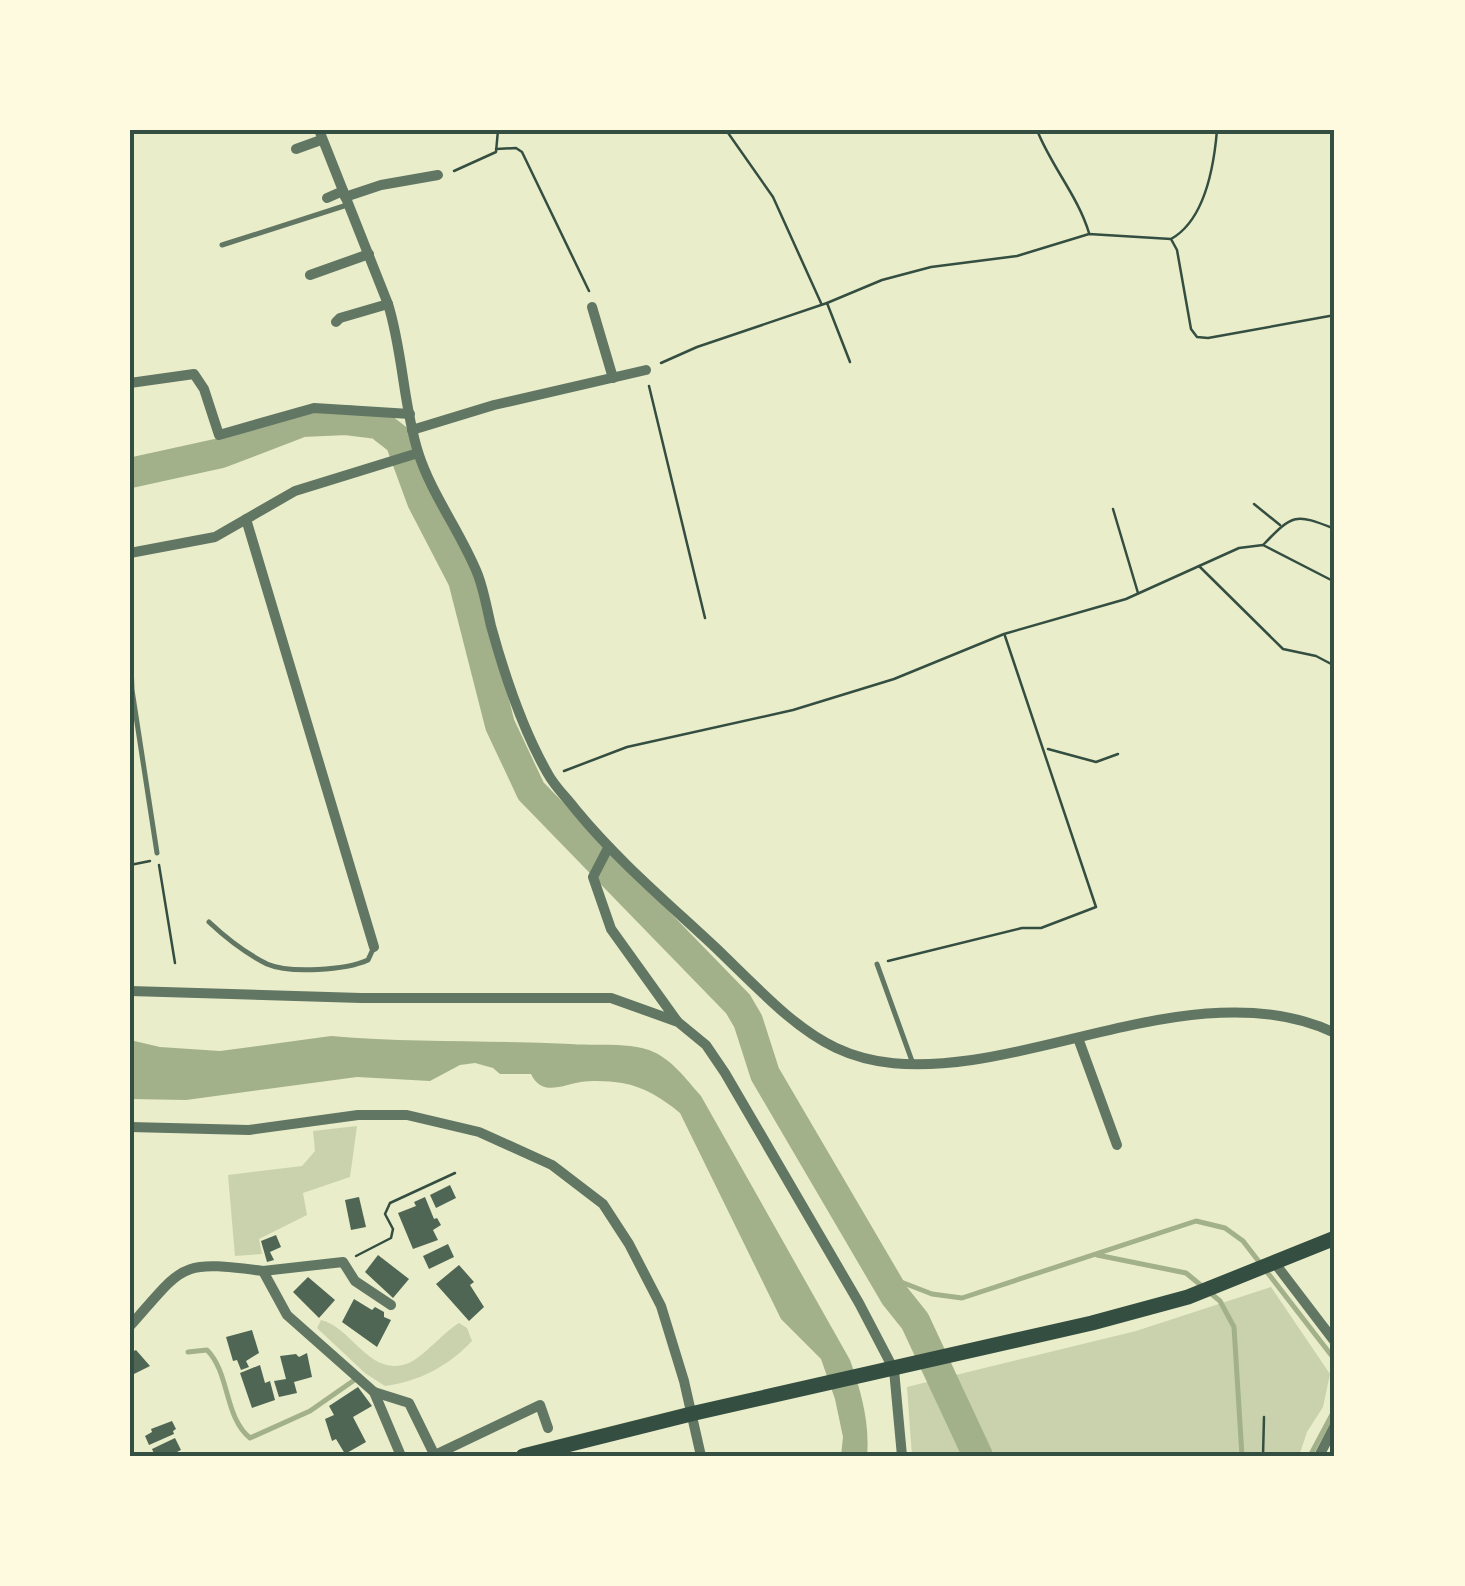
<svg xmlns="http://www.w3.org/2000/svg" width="1465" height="1586" viewBox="0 0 1465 1586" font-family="Signika,sans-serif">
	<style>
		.green { fill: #cad2ad }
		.water { fill: #a3b18a }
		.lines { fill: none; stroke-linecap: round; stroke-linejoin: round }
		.stream { stroke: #a3b18a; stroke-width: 5 }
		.river { stroke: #a3b18a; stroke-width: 30 }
		.building { fill: #4f6655 }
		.path { stroke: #344e41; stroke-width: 2.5 }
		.service { stroke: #617663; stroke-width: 5 }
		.minor { stroke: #617663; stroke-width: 10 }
		.primary { stroke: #344e41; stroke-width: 15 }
		.neatline { fill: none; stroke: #344e41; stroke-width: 4 }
	</style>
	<rect width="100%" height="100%" fill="#e9edc9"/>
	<g class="green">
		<polygon points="357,1126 350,1177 303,1193 307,1215 259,1239 262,1254 235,1256 228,1175 302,1166 315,1151 313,1131"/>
		<polygon points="1271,1287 1330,1374 1323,1407 1307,1432 1299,1456 912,1456 907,1387 1136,1331"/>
		<path d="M321,1320C352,1327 370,1379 409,1363C424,1356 443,1333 459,1323L467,1328L472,1341C447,1367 420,1381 385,1386L365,1373L317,1328Z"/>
	</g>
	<path class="water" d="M331,1036C411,1043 491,1040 571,1044C597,1046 625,1042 649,1050C671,1058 686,1079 701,1096L850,1360C861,1391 870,1423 867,1456H841L843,1437L835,1399L821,1359L781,1319L680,1113C663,1099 645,1087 622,1083C610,1081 594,1080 581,1082C562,1085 542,1097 531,1074H500L493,1068L475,1063L460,1065L430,1081L357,1077L186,1100L130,1099V1040L160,1047L220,1051Z"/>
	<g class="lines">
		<g class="stream">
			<polyline points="1097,1255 1186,1273 1220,1301 1234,1327 1242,1456"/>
			<polyline points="883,1275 932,1294 962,1298 1196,1221 1225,1228 1243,1241 1335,1360"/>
			<path d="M188,1352L207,1350C230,1373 224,1417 250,1438L310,1411L353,1381"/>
			<polyline points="1310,1456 1335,1409"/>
		</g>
		<polyline class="river" points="130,473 221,453 302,422 346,420 378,424 400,441 422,501 463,580 500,725 531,791 738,1004 748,1021 765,1074 895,1296 915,1321 978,1456"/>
	</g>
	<g class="building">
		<polygon points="450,1185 456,1198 436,1208 430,1195"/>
		<polygon points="359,1197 366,1227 351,1230 345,1200"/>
		<polygon points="425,1197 434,1219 437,1218 441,1225 433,1230 438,1240 413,1249 398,1213 416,1206 414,1202"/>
		<polygon points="276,1235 281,1247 270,1252 274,1260 267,1262 261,1241"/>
		<polygon points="448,1244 454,1257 429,1269 423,1256"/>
		<polygon points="378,1255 409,1279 393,1298 365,1272"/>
		<polygon points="459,1265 474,1282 470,1285 484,1307 469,1321 436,1284"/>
		<polygon points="308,1277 335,1300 319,1318 293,1292"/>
		<polygon points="354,1299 372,1310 375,1307 384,1312 384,1317 391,1320 377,1347 342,1322"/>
		<polygon points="252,1330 259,1353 246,1361 249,1367 241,1370 237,1360 233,1361 226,1337"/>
		<polygon points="136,1350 150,1366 130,1376 130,1353"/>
		<polygon points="307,1353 312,1377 294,1382 297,1393 279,1397 274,1381 286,1379 280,1356 296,1354 299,1357"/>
		<polygon points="260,1365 265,1383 270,1381 275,1400 252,1408 240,1373"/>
		<polygon points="358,1387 372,1406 353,1417 366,1442 345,1454 336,1439 332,1441 325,1419 334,1415 329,1406"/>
		<polygon points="172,1421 176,1429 173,1431 174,1434 149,1445 145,1436 152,1432 151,1429"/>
		<polygon points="175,1438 181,1450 169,1456 155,1456 152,1449"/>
	</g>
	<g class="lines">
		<g class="path">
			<polyline points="726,130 773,197 821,303"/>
			<path d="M1037,130C1051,166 1078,196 1089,233"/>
			<polyline points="496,149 516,148 522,152 589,291"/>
			<polyline points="454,171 496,152 498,130"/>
			<polyline points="1171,239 1177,250 1191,329 1197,337 1208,338 1335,315"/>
			<polyline points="827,303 850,362"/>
			<path d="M661,363L697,347L827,303L882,280L931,267L1017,256L1089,234L1171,239C1205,220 1214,166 1217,130"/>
			<polyline points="649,386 705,618"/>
			<polyline points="1254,504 1280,525"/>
			<polyline points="1113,509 1138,593"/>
			<path d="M1264,544C1293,514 1295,513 1335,529"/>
			<polyline points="1199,566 1283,649 1316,656 1335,666"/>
			<polyline points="1048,749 1096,762 1118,754"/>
			<polyline points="564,771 627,747 793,710 894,679 1004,634 1126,599 1239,548 1263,545 1335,582"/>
			<polyline points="130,865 150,861"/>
			<polyline points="159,865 175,963"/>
			<polyline points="888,961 1022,928 1041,928 1096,907 1005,636"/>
			<polyline points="356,1256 391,1238 393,1229 385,1214 390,1203 455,1173"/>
			<polyline points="1263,1456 1264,1417"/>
		</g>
		<g class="service">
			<polyline points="222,245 347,205"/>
			<polyline points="130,635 132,690 157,853"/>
			<path d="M209,922C225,937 247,954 267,964C290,974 346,970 368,960L374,947"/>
			<polyline points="877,964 912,1061"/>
		</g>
		<g class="minor">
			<path d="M319,130L388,304C403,352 403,404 418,452C432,496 461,532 478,575C484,591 487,609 491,626C505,677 522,729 548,774C555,787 567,798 576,810C618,861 668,903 716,948C805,1034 838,1079 972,1060C1086,1044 1224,980 1335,1033"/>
			<polyline points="296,149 321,140"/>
			<polyline points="345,197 381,185 438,175"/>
			<polyline points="327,198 343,191"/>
			<polyline points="310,275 369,254"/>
			<polyline points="592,307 613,378"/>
			<polyline points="336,322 340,318 388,304"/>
			<polyline points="130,383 194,374 204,389 219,435 314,408 410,414"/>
			<polyline points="412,430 494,405 646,370"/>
			<polyline points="246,519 374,947"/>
			<polyline points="130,553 215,537 295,491 418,453"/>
			<polyline points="608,848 593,877 611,929 677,1021"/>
			<polyline points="130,991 361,998 611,998 678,1022 706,1045 725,1073 859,1303 894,1370 902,1456"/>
			<polyline points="1078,1038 1117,1145"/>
			<polyline points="130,1127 249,1130 358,1115 407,1115 479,1132 552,1165 603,1204 629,1244 661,1306 684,1381 701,1456"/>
			<polyline points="1274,1262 1335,1342"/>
			<polyline points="263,1271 343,1262 355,1281 391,1305"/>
			<path d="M130,1326C185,1264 178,1260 263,1271L287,1315L374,1392L409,1403L435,1456"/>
			<polyline points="374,1392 401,1456"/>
			<polyline points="435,1455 540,1405 548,1428"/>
			<polyline points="1319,1456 1335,1425"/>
		</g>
		<polyline class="primary" points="523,1456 695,1413 1092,1323 1188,1297 1335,1238"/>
	</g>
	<rect width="1465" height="1586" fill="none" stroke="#fefae0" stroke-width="265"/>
	<rect x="132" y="132" width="1200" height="1322" class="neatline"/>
</svg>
